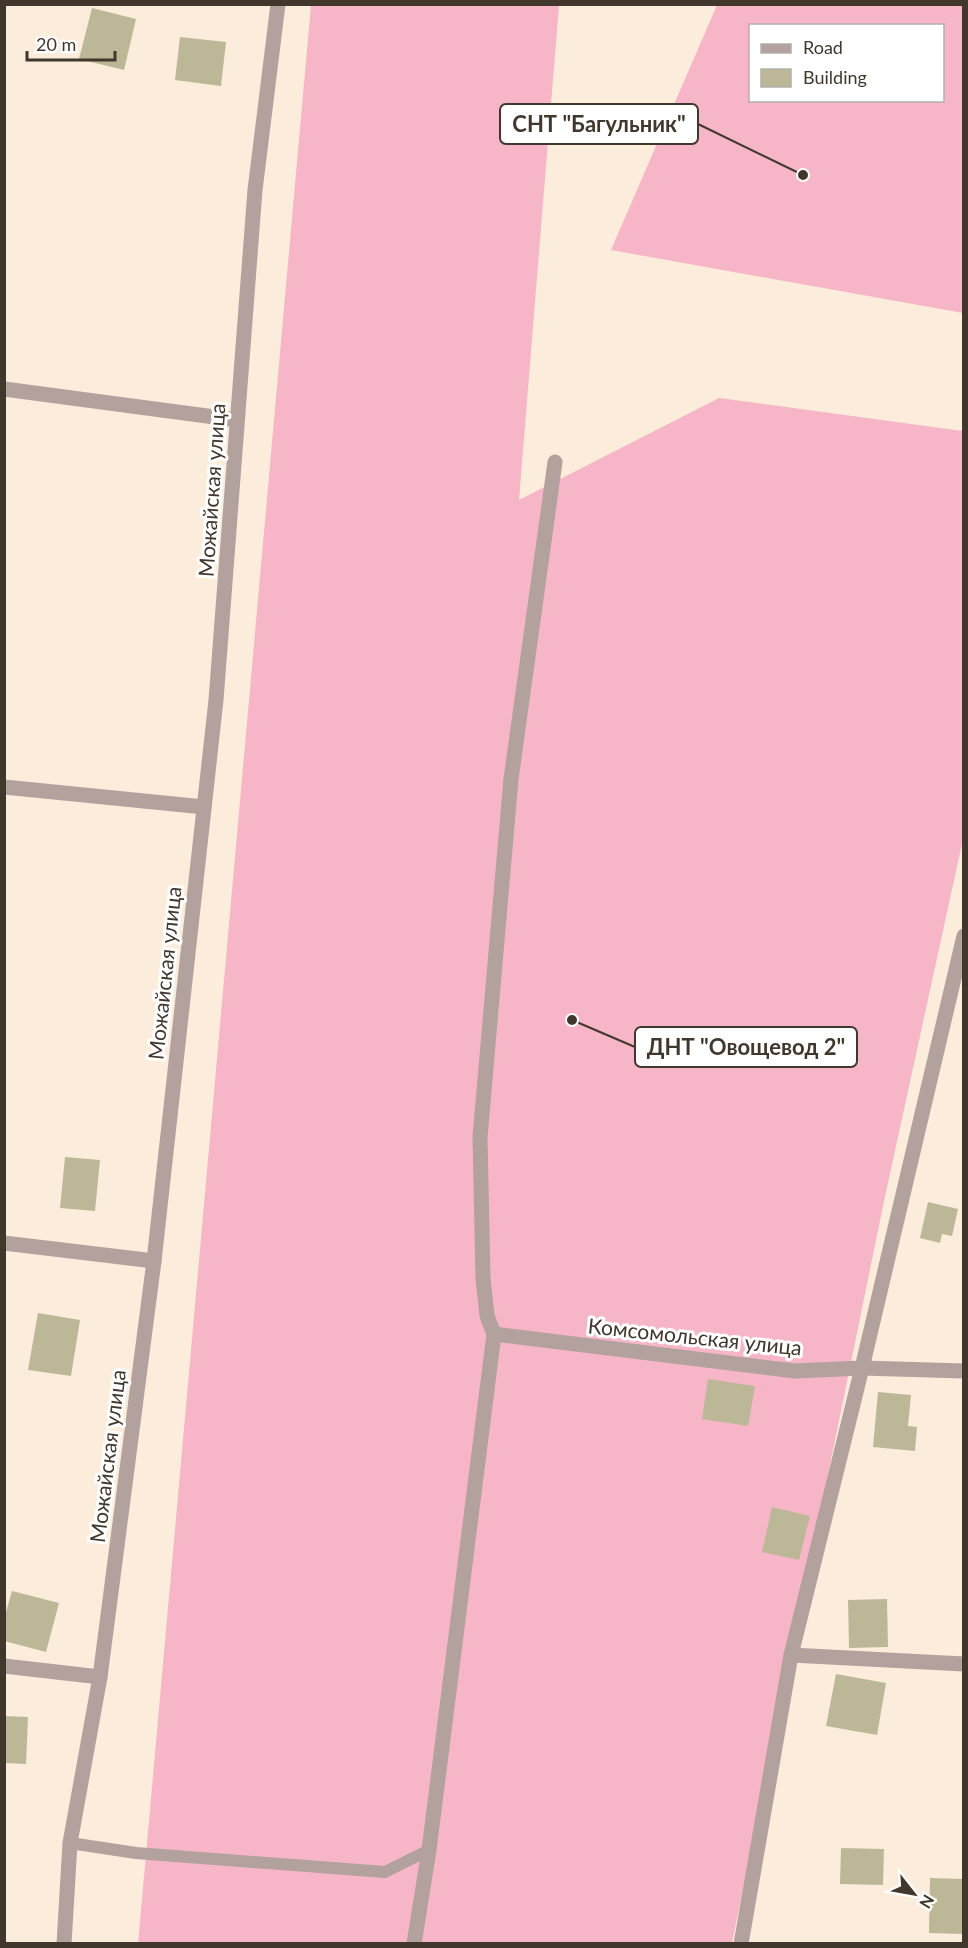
<svg xmlns="http://www.w3.org/2000/svg" width="968" height="1948" viewBox="0 0 968 1948" font-family="Lato,sans-serif">
	<style>
		.garden { fill: #f7b6c7; fill-rule: evenodd }
		.building { fill: #bcb897 }
		.lines { fill: none; stroke-linecap: round; stroke-linejoin: round }
		.lane { stroke: #b2a19d; stroke-width: 12 }
		.street { stroke: #b2a19d; stroke-width: 15 }
		.labels { text-anchor: middle; dominant-baseline: central; stroke-width: 6; stroke-linejoin: round; paint-order: stroke }
		.street-label { font-size: 21px; fill: #41372d; stroke: #fff }
		.leader { fill: none; stroke: #41372d; stroke-width: 2 }
		.callout-dot { fill: #41372d; stroke: #fff; stroke-width: 2 }
		.callout { fill: #fff; stroke: #41372d; stroke-width: 2 }
		.callout-label { font-size: 22px; text-anchor: middle; font-weight: bold; fill: #41372d }
	</style>
	<rect width="100%" height="100%" fill="#fbecdb"/>
	<g class="garden">
		<polygon points="311,5 559,5 519,500 719,398 963,431 963,839 884,1201 732,1943 138,1944"/>
		<path d="M717,5H963V313L611,250ZM750,26H942V100H750Z"/>
	</g>
	<g class="building">
		<polygon points="92,8 136,19 124,70 79,59"/>
		<polygon points="180,37 226,42 221,86 175,80"/>
		<polygon points="65,1157 100,1160 95,1211 60,1208"/>
		<polygon points="928,1202 958,1209 952,1236 942,1234 940,1243 920,1238"/>
		<polygon points="38,1313 80,1320 71,1376 28,1370"/>
		<polygon points="708,1379 755,1386 748,1426 702,1419"/>
		<polygon points="878,1392 911,1395 908,1426 917,1427 915,1451 873,1447"/>
		<polygon points="772,1507 810,1516 799,1560 762,1552"/>
		<polygon points="12,1591 59,1603 46,1652 4,1641 4,1619"/>
		<polygon points="887,1599 888,1647 849,1648 848,1600"/>
		<polygon points="836,1674 886,1683 877,1735 826,1726"/>
		<polygon points="4,1716 28,1717 26,1764 4,1763"/>
		<polygon points="841,1848 884,1849 883,1885 840,1884"/>
		<polygon points="930,1878 962,1879 964,1934 929,1933"/>
	</g>
	<g class="lines">
		<polyline class="lane" points="70,1843 136,1853 385,1872 429,1850"/>
		<g class="street">
			<polyline points="4,389 237,420"/>
			<polyline points="4,787 204,807"/>
			<polyline points="4,1243 154,1261"/>
			<polyline points="494,1334 795,1371 862,1368 964,1371"/>
			<polyline points="791,1655 964,1664"/>
			<polyline points="4,1666 100,1677"/>
			<polyline points="64,1944 70,1843 100,1677 154,1261 216,700 255,190 278,4"/>
			<polyline points="414,1944 429,1850 494,1334 487,1316 483,1278 480,1137 511,779 555,462"/>
			<polyline points="741,1944 791,1655 862,1368 964,936"/>
		</g>
	</g>
	<g class="labels">
		<g class="street-label">
			<text transform="translate(211 490) rotate(-86)">Можайская улица</text>
			<text transform="translate(164 973) rotate(-84)">Можайская улица</text>
			<text transform="translate(695 1336) rotate(6)">Комсомольская улица</text>
			<text transform="translate(107 1456) rotate(-83)">Можайская улица</text>
		</g>
	</g>
	<path class="leader" d="M803 175L698 124M572 1020L635 1047"/>
	<g class="callout-dot">
		<circle cx="803" cy="175" r="6"/>
		<circle cx="572" cy="1020" r="6"/>
	</g>
	<g class="callout">
		<rect x="500" y="104" width="198" height="40" rx="6"/>
		<rect x="635" y="1027" width="222" height="40" rx="6"/>
	</g>
	<g class="callout-label">
		<text x="599" y="132">СНТ "Багульник"</text>
		<text x="746" y="1055">ДНТ "Овощевод 2"</text>
	</g>
	<rect width="968" height="1948" fill="none" stroke="#41372d" stroke-width="12"/>
	<rect x="749" y="24" width="195" height="78" fill="#ffffff" stroke="#b3afab" stroke-width="1.5"/>
	<rect x="761" y="44" width="30" height="9" fill="#b2a19d" stroke="#b3afab" stroke-width="1.5"/>
	<text x="803" y="54" font-size="18" fill="#41372d">Road</text>
	<rect x="761" y="69" width="30" height="18" fill="#bcb897" stroke="#b3afab" stroke-width="1.5"/>
	<text x="803" y="84" font-size="18" fill="#41372d">Building</text>
	<g transform="translate(914 1894) rotate(121)" stroke="#ffffff" stroke-width="4.5" paint-order="stroke">
	<path d="M0-4.5L10 22L0 15L-10 22Z" fill="#41372d"/>
	<text y="-9" font-size="16" font-weight="bold" text-anchor="middle" fill="#41372d">N</text>
	</g>
	<path d="M27 51v9h88v-9" fill="none" stroke="#41372d" stroke-width="3"/>
	<text x="36" y="51" font-size="18" fill="#41372d" stroke="#ffffff" stroke-width="4.5" paint-order="stroke">20 m</text>
</svg>
